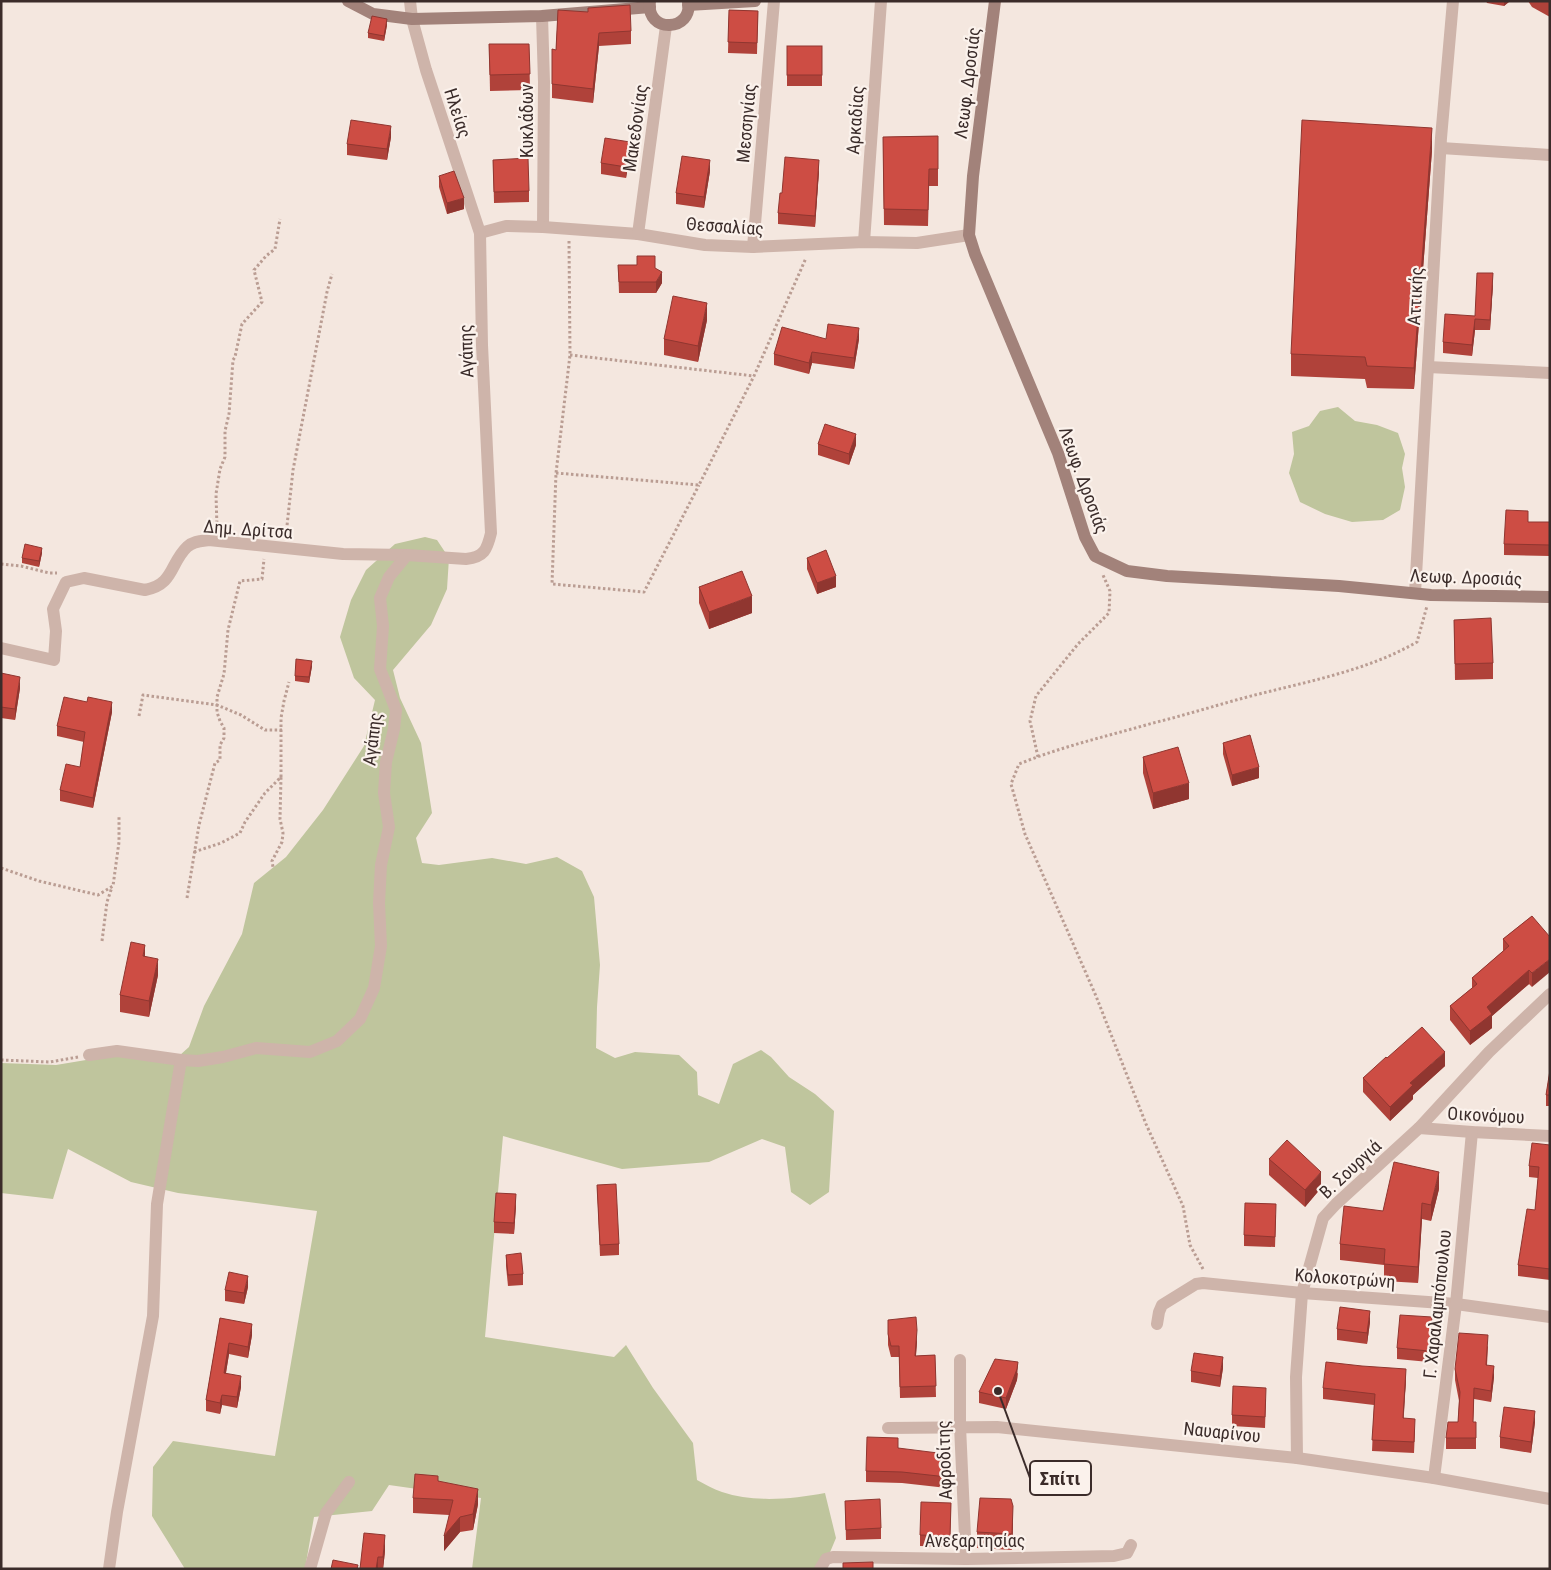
<svg xmlns="http://www.w3.org/2000/svg" width="1551" height="1570" viewBox="0 0 1551 1570" font-family="'Roboto Condensed',sans-serif">
	<style>
		.green { fill: #bfc59d }
		.lines { fill: none; stroke-linecap: round; stroke-linejoin: round }
		.path { stroke: #ba9d93; stroke-width: 3; stroke-dasharray: 2.5 2.5; stroke-linecap: butt }
		.street { stroke: #ceb4aa; stroke-width: 12 }
		.secondary { stroke: #a2827a; stroke-width: 12 }
		.wall { fill: #b0423a }
		.shaded-wall { fill: #903630 }
		.building { fill: #cd4d44; stroke: #903630 }
		.labels { text-anchor: middle; dominant-baseline: central; stroke-width: 4.5; stroke-linejoin: round; paint-order: stroke }
		.street-label { font-size: 18px; fill: #3b2c2a; stroke: #fbf2ec }
		.leader { fill: none; stroke: #3b2c2a; stroke-width: 2 }
		.callout-dot { fill: #3b2c2a; stroke: #fbf2ec; stroke-width: 2 }
		.callout { fill: #fbf2ec; stroke: #3b2c2a; stroke-width: 2 }
		.callout-label { font-size: 19px; text-anchor: middle; font-weight: bold; fill: #3b2c2a }
	</style>
	<rect width="100%" height="100%" fill="#f4e7df"/>
	<g class="green">
		<polygon points="1338,407 1355,421 1377,425 1398,433 1405,454 1402,468 1405,487 1400,510 1383,520 1352,522 1325,514 1300,502 1289,473 1294,454 1292,432 1309,426 1320,411"/>
		<path d="M425,537L437,540L449,558L447,589L431,625L393,670L400,698L421,743L432,813L416,838L422,863L439,865L492,858L526,864L557,857L582,871L594,897L600,965L597,1007L596,1048L615,1058L635,1052L679,1055L697,1072L698,1095L719,1104L733,1064L761,1050L771,1057L789,1077L815,1094L834,1111L829,1192L810,1205L791,1192L785,1147L762,1139L709,1162L622,1169L503,1136L485,1337L614,1357L626,1345L653,1388L693,1443L697,1480C705,1484 713,1489 722,1492C755,1503 792,1499 825,1493L836,1538L823,1569H472L481,1498L389,1485L372,1511L314,1517L305,1569H185L152,1516L153,1467L173,1441L275,1456L317,1211L178,1193L131,1182L68,1149L53,1199L1,1193V1063L56,1065L116,1055L170,1064L189,1047L204,1006L242,934L254,883L286,857L323,810L364,746L375,700L354,678L340,637L351,600L366,570L395,544Z"/>
	</g>
	<g class="lines">
		<g class="path">
			<polyline points="569,241 570,355 556,473 552,584 644,592 699,485"/>
			<polyline points="570,355 754,376"/>
			<polyline points="556,473 699,485 754,376 806,258"/>
			<polyline points="217,528 216,494 220,469 225,457 225,431 229,414 233,360 235,357 242,324 262,302 254,270 266,256 275,249 280,219"/>
			<polyline points="286,535 293,470 327,292 332,274"/>
			<polyline points="1,564 21,566 49,573 57,573"/>
			<polyline points="139,716 143,695 217,705 241,715 265,730 282,730"/>
			<polyline points="1038,757 1030,721 1036,696 1078,644 1109,613 1110,591 1103,575"/>
			<polyline points="281,777 281,718 284,701 289,682"/>
			<polyline points="194,852 221,843 240,833 245,822 265,793 281,777 280,819 283,833 282,842 272,861 273,867"/>
			<polyline points="1,868 39,881 98,895 113,886 119,842 119,816"/>
			<polyline points="187,898 199,825 215,763 220,760 220,745 224,738 224,728 220,721 217,712 217,697 224,674 228,630 240,581 262,579 264,559"/>
			<polyline points="102,941 107,902 112,887"/>
			<polyline points="1,1060 50,1062 78,1057"/>
			<path d="M1203,1269L1190,1245L1183,1206L1146,1124L1096,996L1025,834L1011,784L1019,764C1063,746 1108,736 1153,723C1190,714 1226,702 1263,693C1315,680 1370,669 1417,642L1427,606"/>
		</g>
		<g class="street">
			<polyline points="542,16 544,82 543,227"/>
			<polyline points="1441,148 1550,155"/>
			<polyline points="480,233 506,226 543,227 638,234 705,245 753,247 864,242 917,243 969,235"/>
			<polyline points="638,234 666,26"/>
			<polyline points="864,242 881,1"/>
			<polyline points="753,247 774,1"/>
			<polyline points="1428,367 1550,373"/>
			<polyline points="1415,593 1441,138 1453,1"/>
			<path d="M1,648L54,660L56,631L53,609L66,582L84,578L145,590C174,585 170,563 187,547C193,541 202,541 209,540L343,554L407,555"/>
			<path d="M89,1055L117,1051L181,1060L198,1061L223,1057L256,1048L310,1052L337,1041L360,1019L374,988L381,946L379,903L381,865L389,827L384,793L386,762L394,729L396,710L380,669L383,626L380,598L389,577L407,555L466,559C484,557 487,550 491,533L482,345L480,233L426,70L412,19L410,1"/>
			<polyline points="1419,1128 1472,1132 1550,1136"/>
			<polyline points="1157,1324 1159,1312 1162,1305 1196,1284 1203,1283 1302,1293 1456,1304 1550,1317"/>
			<polyline points="960,1360 960,1426 966,1559"/>
			<polyline points="888,1428 997,1427 1297,1458 1434,1478 1550,1499"/>
			<polyline points="1297,1458 1296,1377 1302,1293 1323,1218 1336,1204 1419,1128 1489,1052 1550,994"/>
			<polyline points="1434,1478 1456,1304 1472,1132"/>
			<polyline points="109,1569 117,1512 153,1316 157,1204 181,1060"/>
			<polyline points="310,1569 326,1513 349,1482"/>
			<polyline points="820,1569 826,1559 833,1557 966,1559 1114,1556 1127,1553 1131,1545"/>
		</g>
		<g class="secondary">
			<polyline points="348,1 373,14 412,19 542,16 650,7"/>
			<path d="M650,1C645,34 694,32 688,1"/>
			<polyline points="995,1 973,176 969,235 975,254 1058,453 1085,537 1095,556 1127,571 1167,576 1339,586 1431,595 1550,597"/>
			<polyline points="688,5 755,1"/>
		</g>
	</g>
	<g class="wall">
		<polygon points="1486,1 1510,1 1504,6 1487,3"/>
		<polygon points="1528,1 1550,1 1550,17 1532,7"/>
		<polygon points="558,10 631,31 631,44 599,46 593,103 552,98 552,56 556,50"/>
		<polygon points="729,10 758,11 757,54 728,53"/>
		<polygon points="387,25 384,41 368,38 368,33"/>
		<polygon points="489,44 529,44 530,90 490,91"/>
		<rect x="787" y="46" width="35" height="40"/>
		<polygon points="938,136 938,186 929,186 928,226 884,225 883,137"/>
		<polygon points="391,137 387,160 347,155 347,144"/>
		<polygon points="1432,150 1414,389 1367,388 1365,379 1291,376 1291,354"/>
		<polygon points="630,153 626,178 601,174 601,163"/>
		<polygon points="493,160 529,191 529,202 494,203"/>
		<polygon points="710,171 704,208 676,204 676,193"/>
		<polygon points="819,171 815,227 778,224 778,213 782,193"/>
		<polygon points="439,176 464,209 447,214 439,187"/>
		<polygon points="618,265 662,283 656,293 619,293"/>
		<polygon points="1493,284 1490,330 1475,330 1472,356 1443,353 1443,342 1475,316"/>
		<polygon points="707,320 698,362 664,355 664,339"/>
		<polygon points="826,339 859,339 854,369 812,363 809,374 774,365 774,354"/>
		<polygon points="818,444 856,445 849,465 818,455"/>
		<polygon points="1550,522 1550,556 1504,555 1504,544"/>
		<polygon points="42,553 39,567 22,563 22,558"/>
		<polygon points="807,558 836,587 817,594 807,569"/>
		<polygon points="699,587 752,613 709,629 699,603"/>
		<polygon points="1454,620 1493,663 1493,679 1455,680"/>
		<polygon points="312,666 309,683 295,681 295,676"/>
		<polygon points="1,673 20,688 15,720 1,718"/>
		<polygon points="87,702 112,712 93,808 60,801 60,790 80,767 84,742 57,736 57,726"/>
		<polygon points="1223,743 1259,778 1232,786 1223,754"/>
		<polygon points="1143,757 1189,799 1153,809 1143,773"/>
		<polygon points="1532,916 1532,987 1529,984 1492,1016 1492,1028 1470,1045 1450,1020 1450,1006 1472,988 1472,978 1503,951 1503,939"/>
		<polygon points="145,956 158,975 149,1017 120,1012 120,995"/>
		<polygon points="1387,1058 1445,1066 1413,1095 1413,1099 1390,1121 1363,1092 1363,1078"/>
		<polygon points="1550,1070 1550,1106 1546,1106 1546,1095"/>
		<polygon points="1550,1145 1550,1280 1518,1276 1518,1265 1535,1210 1538,1178 1529,1177 1529,1166"/>
		<polygon points="1269,1159 1321,1188 1305,1207 1269,1175"/>
		<polygon points="597,1185 619,1244 619,1255 600,1256"/>
		<polygon points="1439,1189 1431,1221 1422,1219 1418,1283 1384,1281 1384,1265 1340,1260 1340,1244"/>
		<polygon points="516,1205 514,1234 494,1233 494,1222"/>
		<polygon points="1276,1215 1275,1247 1244,1246 1244,1235"/>
		<polygon points="506,1255 523,1274 523,1285 508,1286 506,1266"/>
		<polygon points="248,1287 244,1304 225,1301 225,1290"/>
		<polygon points="220,1318 252,1335 248,1358 229,1354 226,1373 241,1387 237,1408 222,1405 220,1414 206,1411 206,1400"/>
		<polygon points="888,1320 917,1341 916,1356 935,1355 936,1397 900,1398 899,1357 891,1357 888,1345"/>
		<polygon points="1370,1322 1367,1344 1337,1340 1337,1329"/>
		<polygon points="1432,1328 1429,1362 1397,1359 1397,1348"/>
		<polygon points="1488,1346 1487,1365 1494,1377 1491,1402 1474,1399 1473,1422 1476,1422 1476,1449 1446,1449 1446,1438 1458,1422 1459,1401 1455,1380 1455,1369"/>
		<polygon points="1223,1368 1220,1387 1191,1382 1191,1371"/>
		<polygon points="1018,1373 1017,1380 1006,1409 979,1403 979,1392"/>
		<polygon points="1406,1380 1403,1418 1415,1430 1414,1453 1372,1451 1374,1405 1323,1399 1323,1388"/>
		<polygon points="1266,1399 1265,1428 1232,1426 1232,1415"/>
		<polygon points="1535,1422 1531,1453 1500,1448 1500,1437"/>
		<polygon points="898,1448 946,1465 944,1470 947,1477 947,1488 902,1483 866,1482 866,1471"/>
		<polygon points="438,1481 478,1504 473,1530 460,1532 444,1551 449,1515 413,1513 413,1498"/>
		<polygon points="845,1501 881,1528 881,1539 846,1540"/>
		<polygon points="951,1503 950,1547 920,1546 920,1535"/>
		<polygon points="1013,1523 1012,1550 977,1548 977,1532"/>
		<polygon points="385,1551 383,1569 360,1569"/>
	</g>
	<g class="shaded-wall">
		<polygon points="1504,1 1510,1 1504,6"/>
		<polygon points="387,19 387,25 384,41 384,36"/>
		<polygon points="599,33 599,46 593,103 593,89"/>
		<polygon points="391,126 391,137 387,160 387,149"/>
		<polygon points="1432,128 1432,150 1414,389 1414,368"/>
		<polygon points="630,142 630,153 626,178 626,167"/>
		<polygon points="710,160 710,171 704,208 704,197"/>
		<polygon points="819,160 819,171 815,227 815,216"/>
		<polygon points="464,198 464,209 447,214 447,203"/>
		<polygon points="662,272 662,283 656,293 656,282"/>
		<polygon points="1493,273 1493,284 1490,330 1490,320"/>
		<polygon points="707,303 707,320 698,362 698,346"/>
		<polygon points="1475,319 1475,330 1472,356 1472,345"/>
		<polygon points="859,328 859,339 854,369 854,358"/>
		<polygon points="812,352 812,363 809,374 809,363"/>
		<polygon points="856,434 856,445 849,465 849,454"/>
		<polygon points="42,548 42,553 39,567 39,561"/>
		<polygon points="836,576 836,587 817,594 817,583"/>
		<polygon points="752,596 752,613 709,629 709,612"/>
		<polygon points="312,661 312,666 309,683 309,677"/>
		<polygon points="20,677 20,688 15,720 15,709"/>
		<polygon points="112,702 112,712 93,808 93,798"/>
		<polygon points="1259,767 1259,778 1232,786 1232,775"/>
		<polygon points="1189,783 1189,799 1153,809 1153,793"/>
		<polygon points="145,945 145,961 143,956"/>
		<polygon points="158,959 158,975 149,1017 149,1001"/>
		<polygon points="1550,959 1550,972 1532,987 1532,973"/>
		<polygon points="1529,970 1529,984 1492,1016 1492,1028 1470,1045 1470,1031 1487,1007"/>
		<polygon points="1445,1052 1445,1066 1413,1095 1413,1099 1390,1121 1390,1107 1410,1083"/>
		<polygon points="1321,1172 1321,1188 1305,1207 1305,1190"/>
		<polygon points="1439,1172 1439,1189 1431,1221 1431,1205"/>
		<polygon points="516,1194 516,1205 514,1234 514,1223"/>
		<polygon points="1422,1203 1422,1219 1418,1283 1418,1267"/>
		<polygon points="248,1276 248,1287 244,1304 244,1293"/>
		<polygon points="1370,1311 1370,1322 1367,1344 1367,1333"/>
		<polygon points="1432,1317 1432,1328 1429,1362 1429,1351"/>
		<polygon points="252,1324 252,1335 248,1358 248,1347"/>
		<polygon points="917,1330 917,1341 915,1367 915,1356"/>
		<polygon points="229,1343 229,1354 224,1384 224,1373"/>
		<polygon points="1223,1357 1223,1368 1220,1387 1220,1376"/>
		<polygon points="1018,1362 1017,1380 1006,1409 1006,1398"/>
		<polygon points="1494,1366 1494,1377 1491,1402 1491,1391"/>
		<polygon points="1406,1369 1406,1380 1403,1429 1403,1418"/>
		<polygon points="241,1376 241,1387 237,1408 237,1397"/>
		<polygon points="222,1395 222,1405 220,1414 220,1403"/>
		<polygon points="1535,1411 1535,1422 1531,1453 1531,1442"/>
		<polygon points="946,1454 946,1465 941,1475 941,1464"/>
		<polygon points="478,1489 478,1504 473,1530 473,1514"/>
		<polygon points="1013,1506 1013,1523 1012,1550 1012,1534"/>
		<polygon points="460,1517 460,1532 444,1551 444,1536"/>
		<polygon points="385,1535 385,1551 383,1569 383,1557"/>
		<polygon points="378,1557 378,1569 376,1569"/>
	</g>
	<g class="building">
		<polygon points="630,5 631,31 599,33 593,89 552,84 552,49 556,50 558,10 588,12 588,8"/>
		<polygon points="729,10 758,11 757,43 728,42"/>
		<polygon points="372,16 387,19 384,36 368,33"/>
		<polygon points="489,44 529,44 530,74 490,75"/>
		<rect x="787" y="46" width="35" height="29"/>
		<polygon points="351,120 391,126 387,149 347,144"/>
		<polygon points="1302,120 1432,128 1414,368 1367,366 1365,357 1291,354"/>
		<polygon points="938,136 938,169 929,169 928,210 884,209 883,137"/>
		<polygon points="605,138 630,142 626,167 601,163"/>
		<polygon points="682,156 710,160 704,197 676,193"/>
		<polygon points="785,157 819,160 815,216 778,213 780,193 782,193"/>
		<polygon points="528,158 529,191 494,192 493,160"/>
		<polygon points="454,171 464,198 447,203 439,176"/>
		<polygon points="637,256 655,256 655,268 662,272 656,282 619,282 618,265 637,265"/>
		<polygon points="1477,273 1493,273 1490,320 1475,319 1472,345 1443,342 1445,314 1475,316"/>
		<polygon points="673,296 707,303 698,346 664,339"/>
		<polygon points="828,324 859,328 854,358 812,352 809,363 774,354 782,327 826,339"/>
		<polygon points="825,424 856,434 849,454 818,444"/>
		<polygon points="1506,510 1528,511 1528,522 1550,522 1550,545 1504,544"/>
		<polygon points="25,544 42,548 39,561 22,558"/>
		<polygon points="826,550 836,576 817,583 807,558"/>
		<polygon points="742,571 752,596 709,612 699,587"/>
		<polygon points="1491,618 1493,663 1455,664 1454,620"/>
		<polygon points="296,659 312,661 309,677 295,676"/>
		<polygon points="1,673 20,677 15,709 1,707"/>
		<polygon points="64,697 87,702 88,697 112,702 93,798 60,790 66,764 80,767 85,732 57,726"/>
		<polygon points="1250,735 1259,767 1232,775 1223,743"/>
		<polygon points="1178,747 1189,783 1153,793 1143,757"/>
		<polygon points="1532,916 1550,937 1550,959 1532,973 1529,970 1487,1007 1492,1014 1470,1031 1450,1006 1477,984 1472,978 1509,946 1503,939"/>
		<polygon points="131,942 145,945 143,956 158,959 149,1001 120,995"/>
		<polygon points="1422,1027 1445,1052 1410,1083 1413,1085 1390,1107 1363,1078 1386,1057 1387,1058"/>
		<polygon points="1550,1070 1550,1095 1546,1095"/>
		<polygon points="1287,1140 1321,1172 1305,1190 1269,1159"/>
		<polygon points="1532,1143 1550,1145 1550,1269 1518,1265 1527,1209 1535,1210 1539,1167 1529,1166"/>
		<polygon points="1394,1162 1439,1172 1431,1205 1422,1203 1418,1267 1384,1264 1385,1249 1340,1244 1344,1206 1383,1211"/>
		<polygon points="616,1184 619,1244 600,1245 597,1185"/>
		<polygon points="496,1193 516,1194 514,1223 494,1222"/>
		<polygon points="1245,1203 1276,1204 1275,1237 1244,1235"/>
		<polygon points="521,1253 523,1274 508,1275 506,1255"/>
		<polygon points="229,1272 248,1276 244,1293 225,1290"/>
		<polygon points="1340,1307 1370,1311 1367,1333 1337,1329"/>
		<polygon points="1400,1315 1432,1317 1429,1351 1397,1348"/>
		<polygon points="916,1317 917,1330 915,1356 935,1355 936,1386 900,1387 899,1346 891,1346 888,1334 888,1320"/>
		<polygon points="220,1318 252,1324 248,1347 229,1343 224,1373 241,1376 237,1397 222,1395 220,1403 206,1400"/>
		<polygon points="1459,1333 1488,1335 1486,1365 1494,1366 1491,1391 1474,1388 1473,1422 1476,1422 1476,1438 1446,1438 1448,1422 1458,1422 1460,1392 1455,1369"/>
		<polygon points="1194,1353 1223,1357 1220,1376 1191,1371"/>
		<polygon points="995,1359 1018,1362 1017,1369 1006,1398 979,1392"/>
		<polygon points="1326,1362 1362,1366 1406,1369 1403,1418 1415,1419 1414,1442 1372,1440 1375,1394 1323,1388"/>
		<polygon points="1233,1386 1266,1388 1265,1417 1232,1415"/>
		<polygon points="1504,1407 1535,1411 1531,1442 1500,1437"/>
		<polygon points="867,1437 898,1438 898,1448 946,1454 941,1464 947,1477 902,1472 866,1471"/>
		<polygon points="415,1474 438,1476 438,1481 478,1489 473,1514 460,1517 444,1536 453,1500 413,1498"/>
		<polygon points="980,1498 1011,1499 1013,1506 1012,1534 977,1532"/>
		<polygon points="880,1499 881,1528 846,1530 845,1501"/>
		<polygon points="921,1502 951,1503 950,1536 920,1535"/>
		<polygon points="364,1533 385,1535 383,1557 378,1557 376,1569 360,1569"/>
		<polygon points="333,1560 358,1565 357,1569 331,1569"/>
		<polygon points="873,1562 873,1569 843,1569 843,1563"/>
	</g>
	<g class="labels">
		<g class="street-label">
			<text transform="translate(967 83) rotate(-83)">Λεωφ. Δροσιάς</text>
			<text transform="translate(458 113) rotate(72)">Ηλείας</text>
			<text transform="translate(855 120) rotate(-86)">Αρκαδίας</text>
			<text transform="translate(526 121) rotate(-90)">Κυκλάδων</text>
			<text transform="translate(746 123) rotate(-85)">Μεσσηνίας</text>
			<text transform="translate(635 128) rotate(-82)">Μακεδονίας</text>
			<text transform="translate(725 226) rotate(4)">Θεσσαλίας</text>
			<text transform="translate(1415 296) rotate(-87)">Αττικής</text>
			<text transform="translate(466 351) rotate(-92)">Αγάπης</text>
			<text transform="translate(1084 480) rotate(70)">Λεωφ. Δροσιάς</text>
			<text transform="translate(248 529) rotate(4)">Δημ. Δρίτσα</text>
			<text transform="translate(1466 577) rotate(2)">Λεωφ. Δροσιάς</text>
			<text transform="translate(372 739) rotate(-83)">Αγάπης</text>
			<text transform="translate(1486 1115) rotate(3)">Οικονόμου</text>
			<text transform="translate(1350 1169) rotate(-43)">Β. Σουργιά</text>
			<text transform="translate(1345 1278) rotate(4)">Κολοκοτρώνη</text>
			<text transform="translate(1437 1304) rotate(-84)">Γ. Χαραλαμπόπουλου</text>
			<text transform="translate(1222 1432) rotate(6)">Ναυαρίνου</text>
			<text transform="translate(944 1460) rotate(-92)">Αφροδίτης</text>
			<text x="975" y="1540">Ανεξαρτησίας</text>
		</g>
	</g>
	<path class="leader" d="M998 1391L1030 1478"/>
	<circle class="callout-dot" cx="998" cy="1391" r="5"/>
	<rect class="callout" x="1030" y="1461" width="61" height="34" rx="5"/>
	<g class="callout-label">
		<text x="1060" y="1485">Σπίτι</text>
	</g>
	<rect width="1551" height="1570" fill="none" stroke="#3b2c2a" stroke-width="5"/>
</svg>
